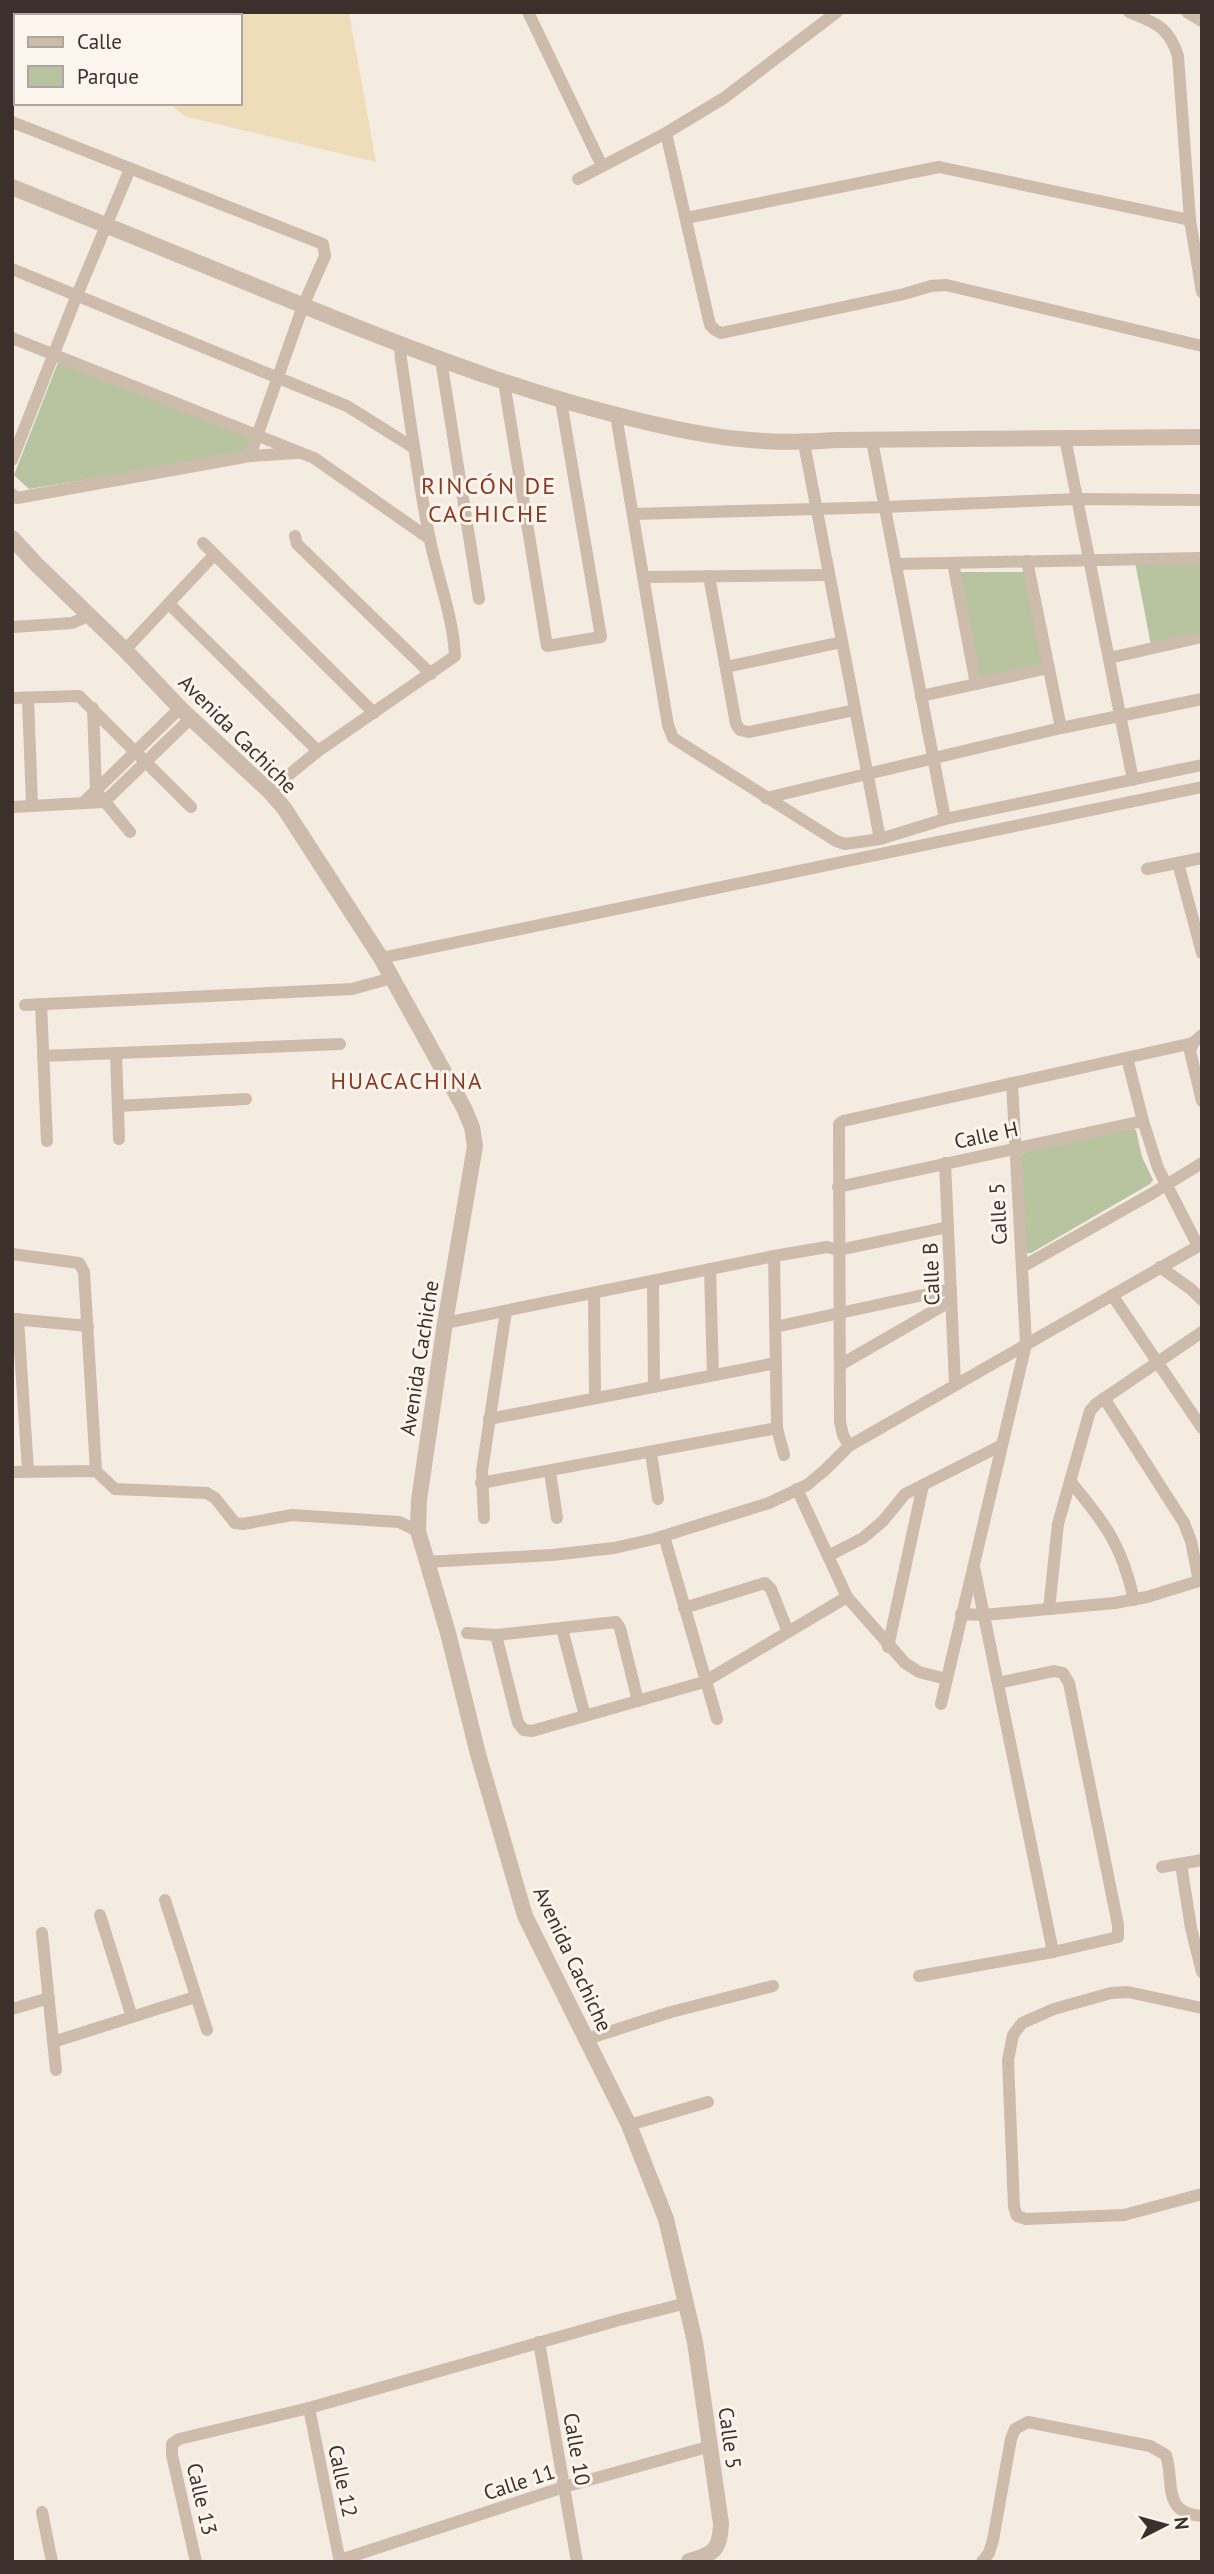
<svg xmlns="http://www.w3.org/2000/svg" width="1214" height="2574" viewBox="0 0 1214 2574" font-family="'PT Sans',sans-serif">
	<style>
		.green { fill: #b8c4a0 }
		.sand { fill: #efdcb8 }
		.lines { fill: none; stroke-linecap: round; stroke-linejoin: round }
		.minor { stroke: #cdbbac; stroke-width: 12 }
		.tertiary { stroke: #cdbbac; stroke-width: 16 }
		.labels { text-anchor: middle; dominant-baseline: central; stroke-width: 6; stroke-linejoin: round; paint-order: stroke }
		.street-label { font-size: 21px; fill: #3b302b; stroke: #fbf5ee }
		.neighbourhood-label { font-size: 23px; letter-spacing: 2px; fill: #8c3b22; stroke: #fbf5ee }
		.quarter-label { font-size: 24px; letter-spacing: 2px; fill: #8c3b22; stroke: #fbf5ee }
	</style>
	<rect width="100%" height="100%" fill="#f4ebe1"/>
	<g class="green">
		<polygon points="59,360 251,437 246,453 29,489 14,475"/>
		<polygon points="1202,561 1202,634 1151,645 1135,562"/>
		<polygon points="958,572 1024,572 1044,666 979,680"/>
		<polygon points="1129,1127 1136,1130 1142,1157 1153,1180 1150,1184 1031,1253 1024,1253 1020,1155 1027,1151"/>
	</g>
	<polygon class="sand" points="61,12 349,12 376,162 184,116 169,103 240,103 240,16 66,16"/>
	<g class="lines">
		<g class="minor">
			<polyline points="528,12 602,166"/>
			<path d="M1129,12C1156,23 1169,27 1178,56L1190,220L1202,292"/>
			<polyline points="1187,12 1202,21"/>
			<polyline points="12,122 323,244 325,256 303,306 250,456"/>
			<polyline points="666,133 710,325 715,330 721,333 904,294 931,286 946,285 1202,346"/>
			<polyline points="578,179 666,133 724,98 837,12"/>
			<polyline points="686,218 939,167 1190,220"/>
			<polyline points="12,269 347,406 414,448"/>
			<polyline points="12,338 314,458 430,539"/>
			<polyline points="441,360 479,599"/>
			<polyline points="504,382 547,646 601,637 561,401"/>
			<polyline points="616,415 668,725 673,738 836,841 845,844 880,839 945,819 1202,765"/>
			<polyline points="1065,438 1133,780"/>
			<polyline points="872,441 945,819"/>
			<polyline points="804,443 880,839"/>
			<polyline points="12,460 77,295 130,169"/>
			<polyline points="12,494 17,498 250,456 297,453"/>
			<polyline points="633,514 886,507 1077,499 1202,500"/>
			<polyline points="295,536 297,544 431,674"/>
			<polyline points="203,543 374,713"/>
			<polyline points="1027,561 1061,728"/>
			<polyline points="953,563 976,684"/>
			<polyline points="896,564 1202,558"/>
			<polyline points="709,576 736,724 740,730 749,732 855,710"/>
			<polyline points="644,577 829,575"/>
			<polyline points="169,604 318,751"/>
			<polyline points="12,627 72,623 88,616"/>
			<polyline points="125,650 214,555"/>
			<polyline points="1109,658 1202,637"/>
			<polyline points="726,667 842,642"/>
			<polyline points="921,696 1049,668"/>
			<polyline points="12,698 79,696 191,807"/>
			<polyline points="28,698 32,805"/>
			<polyline points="93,708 96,791 130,832"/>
			<path d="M269,791L318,751L455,656C453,616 438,579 430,540C418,480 410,419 401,359L400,344"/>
			<polyline points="766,798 1061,728 1202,699"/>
			<polyline points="83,803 180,708"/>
			<polyline points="12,807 104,802 191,718"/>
			<polyline points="1178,863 1202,953"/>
			<polyline points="1147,869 1202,858"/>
			<polyline points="381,958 1202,787"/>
			<polyline points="41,1004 47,1141"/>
			<polyline points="25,1005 352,989 392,978"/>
			<polyline points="1202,1035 1193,1043 1190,1051 1202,1101"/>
			<polyline points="116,1053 119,1139"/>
			<polyline points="43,1056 340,1044"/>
			<polyline points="1127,1058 1143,1121 1158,1168 1198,1246"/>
			<polyline points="118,1106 246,1099"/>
			<polyline points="945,1163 955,1384"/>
			<polyline points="838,1187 1143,1121"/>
			<polyline points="12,1254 79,1263 84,1272 96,1471"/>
			<polyline points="774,1256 777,1428 784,1455"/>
			<polyline points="1022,1267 1153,1193 1202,1163"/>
			<polyline points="1160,1267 1191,1289 1202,1300"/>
			<polyline points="710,1269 713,1375"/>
			<polyline points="653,1281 654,1387"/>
			<polyline points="594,1293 595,1398"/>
			<polyline points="1112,1295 1202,1428"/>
			<polyline points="13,1319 88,1326"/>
			<polyline points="18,1319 28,1471"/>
			<polyline points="445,1323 774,1256 827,1247 839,1250 948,1227"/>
			<polyline points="775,1327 951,1289"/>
			<polyline points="840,1365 951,1301"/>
			<polyline points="1104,1398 1184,1523 1191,1541 1199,1581"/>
			<polyline points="489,1419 776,1363"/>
			<polyline points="849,1446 843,1435 840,1422 839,1124 843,1121 1193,1043"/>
			<polyline points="651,1453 658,1499"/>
			<polyline points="12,1472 96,1471 115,1489 207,1493 215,1498 235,1523 243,1524 292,1515 399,1522 418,1531"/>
			<polyline points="550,1472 557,1518"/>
			<path d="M1070,1481C1105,1523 1122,1545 1134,1600"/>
			<polyline points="481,1483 777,1428"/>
			<polyline points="797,1489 847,1597 905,1663 919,1672 946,1679"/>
			<polyline points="484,1518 482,1471 506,1311"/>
			<polyline points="664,1536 717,1719"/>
			<polyline points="828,1556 863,1538 883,1521 905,1494 1000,1446"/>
			<polyline points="426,1562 552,1555 614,1548 654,1539 769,1503 807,1485 825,1470 849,1446 1202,1244"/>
			<polyline points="974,1567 1053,1952"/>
			<polyline points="684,1608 765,1583 771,1589 788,1632"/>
			<polyline points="1049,1609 1058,1524 1090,1411 1096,1404 1202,1332"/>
			<polyline points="961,1614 984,1615 1115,1603 1147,1597 1202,1580"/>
			<polyline points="562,1629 585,1716"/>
			<polyline points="467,1633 496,1635 616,1622 620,1628 638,1701"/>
			<polyline points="496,1635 518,1723 524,1730 532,1731 704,1682 847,1597"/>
			<polyline points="888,1647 923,1485"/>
			<polyline points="941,1704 1026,1344 1012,1083"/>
			<polyline points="1181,1864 1191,1928 1202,1972"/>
			<polyline points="1162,1867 1202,1860"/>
			<polyline points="165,1900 207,2030"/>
			<polyline points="100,1915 132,2017"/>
			<polyline points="42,1933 56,2070"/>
			<polyline points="919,1976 1053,1952 1118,1937 1118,1925 1069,1683 1063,1673 1054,1671 998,1683"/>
			<polyline points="1202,2008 1128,1992 1111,1993 1054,2009 1022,2023 1013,2035 1008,2060 1014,2207 1017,2216 1026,2219 1124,2215 1202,2194"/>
			<polyline points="12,2009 49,1998"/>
			<polyline points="587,2039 671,2012 773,1986"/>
			<polyline points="53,2042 195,1997"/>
			<polyline points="629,2125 708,2102"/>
			<polyline points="539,2342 577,2562"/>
			<polyline points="309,2408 340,2562"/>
			<polyline points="42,2512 52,2562"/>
			<polyline points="340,2560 564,2487 711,2446"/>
			<polyline points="196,2562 172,2455 172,2444 179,2439 309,2408 619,2320 687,2303"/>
			<path d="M982,2562L989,2553L993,2540L1011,2439L1015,2429L1028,2422L1150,2446L1166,2455C1175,2483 1161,2513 1202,2516"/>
		</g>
		<g class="tertiary">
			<path d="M12,187C125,234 238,280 351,325C445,362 539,397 637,420C706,437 764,446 836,440L1202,437"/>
			<path d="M12,538L36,564L125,650L180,708L269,791L284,808L381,958L464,1108L472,1127L475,1146L445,1323L419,1500L418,1531L448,1633L478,1754L525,1916L629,2125L666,2219L695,2342L721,2524C720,2550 713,2555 689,2561"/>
		</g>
	</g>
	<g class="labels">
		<g class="street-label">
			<text transform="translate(238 734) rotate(45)">Avenida Cachiche</text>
			<text transform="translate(986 1135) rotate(-12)">Calle H</text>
			<text transform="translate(998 1214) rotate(-93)">Calle 5</text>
			<text transform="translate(931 1274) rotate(-92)">Calle B</text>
			<text transform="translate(419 1358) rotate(-81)">Avenida Cachiche</text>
			<text transform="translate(573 1959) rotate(65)">Avenida Cachiche</text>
			<text transform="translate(730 2438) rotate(82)">Calle 5</text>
			<text transform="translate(577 2449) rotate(80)">Calle 10</text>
			<text transform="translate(343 2481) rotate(78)">Calle 12</text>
			<text transform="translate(519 2482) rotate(-18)">Calle 11</text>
			<text transform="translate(202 2499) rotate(77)">Calle 13</text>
		</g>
		<g class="neighbourhood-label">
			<text x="407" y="1080">HUACACHINA</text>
		</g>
		<g class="quarter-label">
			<text x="489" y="485">RINCÓN DE<tspan x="489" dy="28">CACHICHE</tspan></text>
		</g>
	</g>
	<rect width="1214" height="2574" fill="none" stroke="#3b302b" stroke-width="28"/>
	<rect x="14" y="14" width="228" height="91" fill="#fbf5ee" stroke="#aea6a0" stroke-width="2"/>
	<rect x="28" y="37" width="35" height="10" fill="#cdbbac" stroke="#aea6a0" stroke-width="2"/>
	<text x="77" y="49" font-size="21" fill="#3b302b">Calle</text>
	<rect x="28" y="66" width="35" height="21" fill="#b8c4a0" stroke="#aea6a0" stroke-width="2"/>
	<text x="77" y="84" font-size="21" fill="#3b302b">Parque</text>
	<g transform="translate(1165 2525) rotate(84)" stroke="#fbf5ee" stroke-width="5" paint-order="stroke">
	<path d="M0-5L12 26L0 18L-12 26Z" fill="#3b302b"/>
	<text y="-10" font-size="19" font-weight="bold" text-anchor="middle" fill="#3b302b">N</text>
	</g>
</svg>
